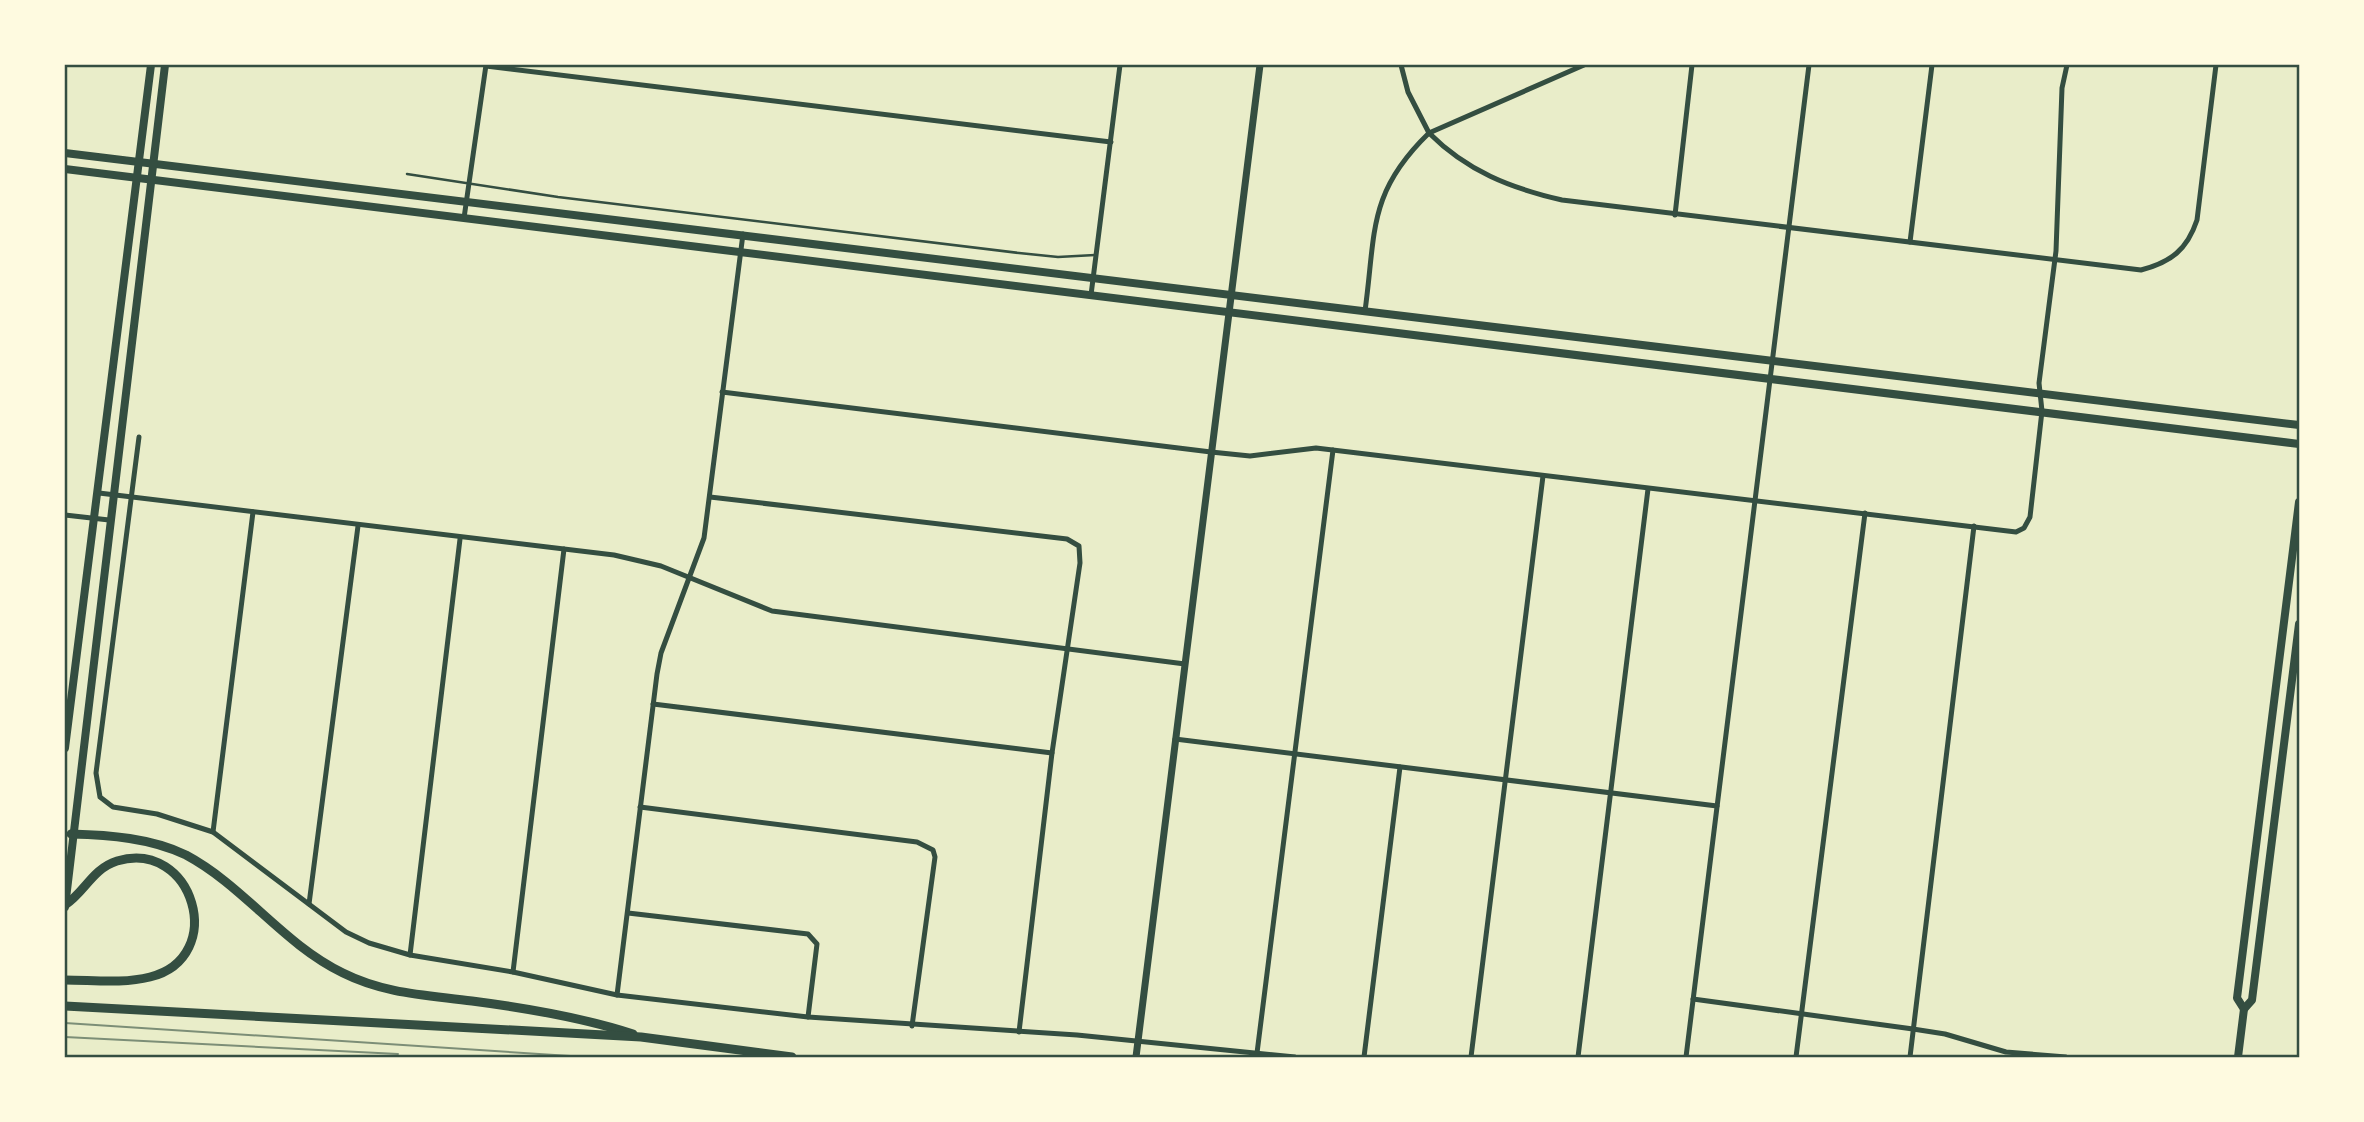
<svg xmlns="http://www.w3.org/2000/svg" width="2364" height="1122" viewBox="0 0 2364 1122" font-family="'Sofia Sans Condensed',sans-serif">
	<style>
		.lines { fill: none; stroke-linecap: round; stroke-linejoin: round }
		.service { stroke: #344e41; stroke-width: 2.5 }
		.minor { stroke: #344e41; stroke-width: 5 }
		.secondary { stroke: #344e41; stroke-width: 7 }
		.primary { stroke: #344e41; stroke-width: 8 }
		.motorway { stroke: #344e41; stroke-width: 9 }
		.tram { stroke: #7c8e77; stroke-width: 2 }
		.neatline { fill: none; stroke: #344e41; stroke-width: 2.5 }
	</style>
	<rect width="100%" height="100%" fill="#e9edc9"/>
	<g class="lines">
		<polyline class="service" points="407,174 558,197 1019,253 1058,257 1095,255"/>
		<g class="minor">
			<path d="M1584,65L1429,133C1467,171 1510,188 1562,200L2141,270C2171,262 2187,250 2197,220L2216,65"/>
			<polyline points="486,66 1111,142"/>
			<polyline points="1675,215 1692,65"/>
			<polyline points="464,218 486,65"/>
			<polyline points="1910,242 1932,65"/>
			<polyline points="1091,295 1120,65"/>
			<path d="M1365,311C1376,232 1367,193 1429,133L1408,92L1401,65"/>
			<polyline points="722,392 1211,452 1250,456 1316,448 2016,532 2024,528 2030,517 2042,411 2039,383 2056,251 2062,88 2067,65"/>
			<polyline points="139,437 96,773 100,797 113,807 157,814 213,832 346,932 369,943 410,955 513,972 617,995 808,1017 1077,1035 1295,1057"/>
			<polyline points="99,493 614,555 661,566 772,611 1185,664"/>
			<polyline points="710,497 1067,539 1079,546 1080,563 1052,753 1019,1032"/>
			<polyline points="65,515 109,520"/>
			<polyline points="653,704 1052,753"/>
			<polyline points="1175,739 1717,806"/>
			<polyline points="640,807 917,842 933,850 935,857 912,1026"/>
			<polyline points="213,832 253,512"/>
			<polyline points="309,904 358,526"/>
			<polyline points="628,913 808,934 817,944 808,1017"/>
			<polyline points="410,955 460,539"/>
			<polyline points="513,972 564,549"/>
			<polyline points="617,995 657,674 661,653 704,538 743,234"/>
			<polyline points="1693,999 1913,1029 1945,1034 2006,1052 2066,1057"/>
			<polyline points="1257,1053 1333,450"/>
			<polyline points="1364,1057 1400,767"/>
			<polyline points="1471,1057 1543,476"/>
			<polyline points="1578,1057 1648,489"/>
			<polyline points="1686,1057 1809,65"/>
			<polyline points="1796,1057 1865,513"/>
			<polyline points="1910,1057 1974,526"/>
		</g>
		<polyline class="secondary" points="1136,1057 1260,65"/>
		<g class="primary">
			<polyline points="65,153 2299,425"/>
			<polyline points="65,169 2299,444"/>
			<polyline points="65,748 151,65"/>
			<polyline points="65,907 165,65"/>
			<polyline points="2244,1009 2237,998 2299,502"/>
			<polyline points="2238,1057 2244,1009 2252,1000 2299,624"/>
		</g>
		<g class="motorway">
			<path d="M71,834C109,835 151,838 186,855C244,886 283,944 343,973C385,994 427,995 472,1001C526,1008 581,1017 633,1034"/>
			<path d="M65,980C92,980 123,984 150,977C229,957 193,838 117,861C92,869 85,892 65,905"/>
			<polyline points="65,1006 641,1037 792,1057"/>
		</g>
		<g class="tram">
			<polyline points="65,1023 586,1057"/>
			<polyline points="65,1037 398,1054"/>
		</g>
	</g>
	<rect width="2364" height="1122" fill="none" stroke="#fefae0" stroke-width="133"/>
	<rect x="66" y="66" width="2232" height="990" class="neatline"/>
</svg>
